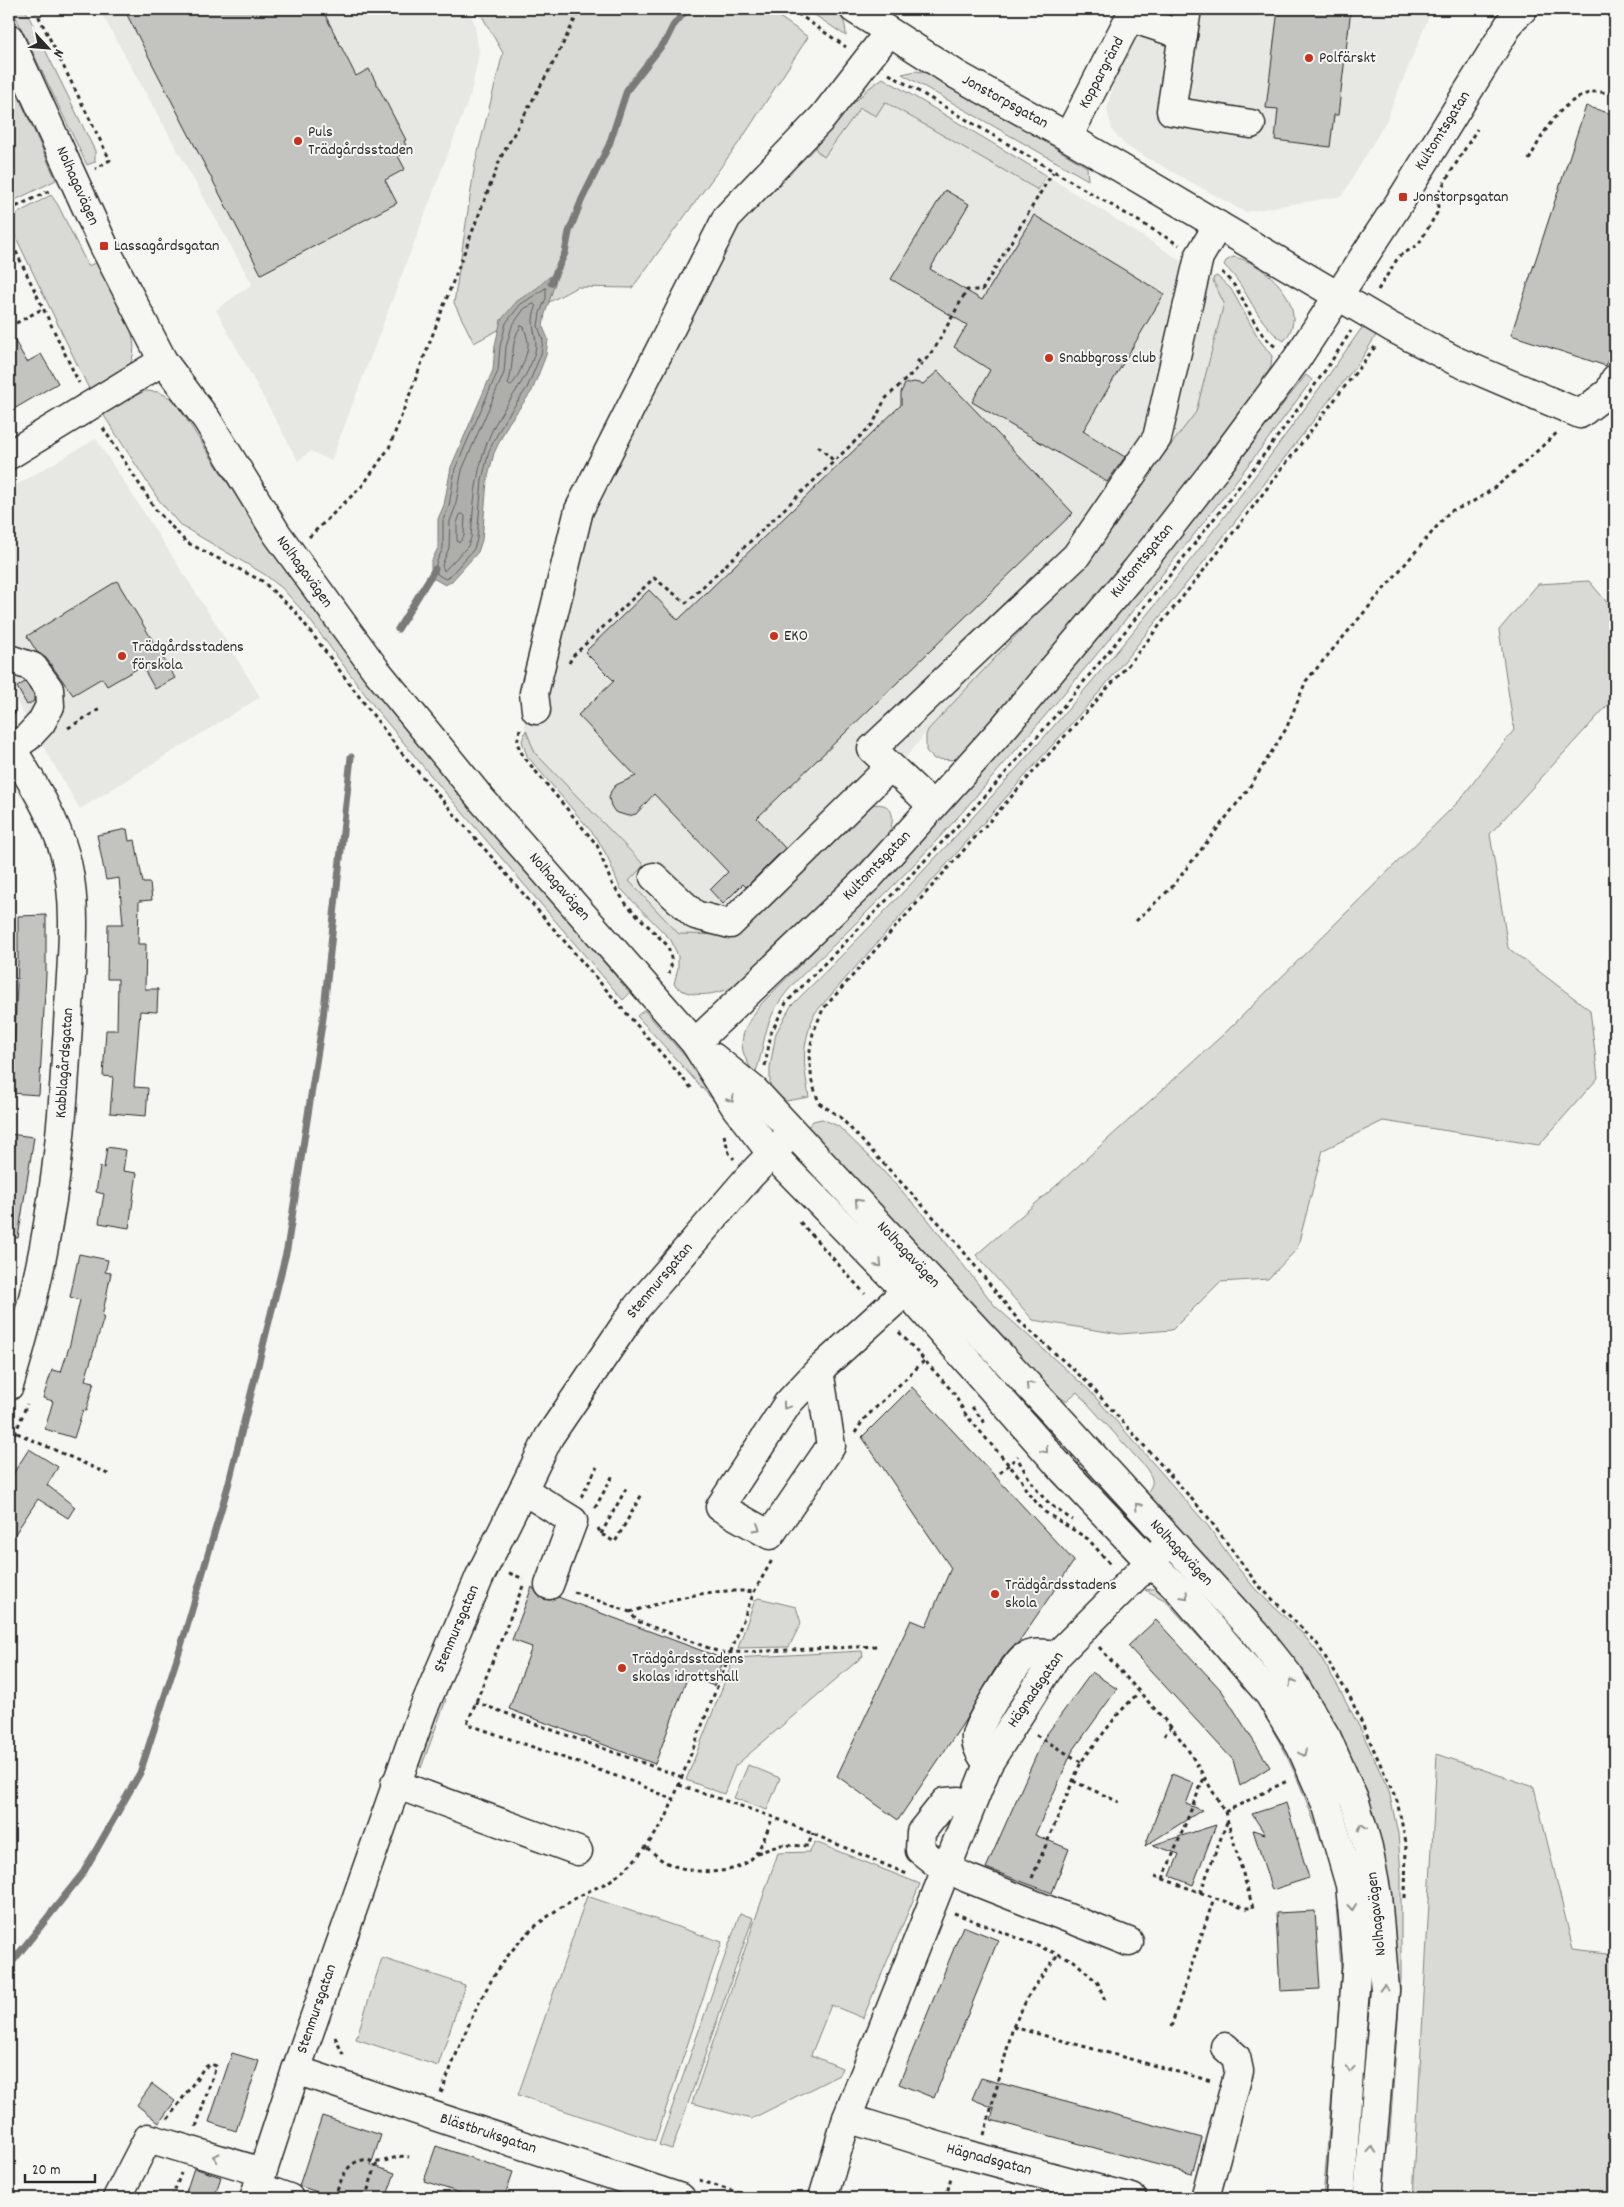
<svg xmlns="http://www.w3.org/2000/svg" width="1624" height="2207" viewBox="0 0 1624 2207" font-family="Dekko,sans-serif">
	<style>
		.built { fill: #e7e7e3 }
		.green { fill: #d9d9d5; stroke: #828280 }
		.water { fill: #aeaeab; stroke: #7a7a78 }
		.lines { fill: none; stroke-linecap: round; stroke-linejoin: round }
		.shore { stroke: #5f5f5e; stroke-width: 1 }
		.stream { stroke: #7a7a78; stroke-width: 7 }
		.building { fill: #c3c3c0; stroke: #2b2b2b }
		.minor-casing { stroke: #2b2b2b; stroke-width: 31 }
		.path { stroke: #2b2b2b; stroke-width: 3; stroke-dasharray: 4 4; stroke-linecap: butt }
		.minor { stroke: #f6f6f2; stroke-width: 28 }
		.oneway { stroke: #90908e }
		.poi-dot { fill: #c8321e; stroke: #f6f6f2; stroke-width: 2 }
		.labels { text-anchor: middle; dominant-baseline: central; stroke-width: 4; stroke-linejoin: round; paint-order: stroke }
		.poi-label { font-size: 16px; fill: #2b2b2b; stroke: #f6f6f2; text-anchor: start }
		.street-label { font-size: 16px; fill: #2b2b2b; stroke: #f6f6f2 }
	</style>
	<rect width="100%" height="100%" fill="#f6f6f2"/>
	<filter id="ink" filterUnits="userSpaceOnUse"><feTurbulence type="fractalNoise" baseFrequency=".02" numOctaves="2"/><feDisplacementMap in="SourceGraphic" scale="10" xChannelSelector="R" yChannelSelector="G"/><feConvolveMatrix kernelMatrix="1 2 1 2 8 2 1 2 1" color-interpolation-filters="sRGB"/></filter>
	<g filter="url(#ink)">
		<g class="built">
			<polygon points="99,9 469,9 475,26 479,52 471,93 331,461 311,451 298,461 216,310 252,284"/>
			<polygon points="1122,9 1432,9 1386,121 1342,196 1245,212 1126,146 1113,132 1107,110 1112,89"/>
			<polygon points="883,78 1046,175 1213,281 1224,303 1196,412 1075,572 928,730 867,807 731,935 679,934 629,881 644,865 535,753 526,730 521,702 570,506 714,214 823,101"/>
			<polygon points="96,439 216,624 260,697 80,809 9,689 9,489"/>
		</g>
		<g class="green">
			<polygon points="12,9 25,9 95,151 95,162 87,165"/>
			<polygon points="478,9 768,9 808,37 743,137 632,288 577,287 474,343 454,303 475,164 503,53"/>
			<path d="M806,9C828,9 846,7 846,36Z"/>
			<polygon points="916,71 933,74 1087,167 1088,180 902,74"/>
			<polygon points="9,75 56,180 9,203"/>
			<polygon points="883,78 1046,175 1038,190 885,102 876,116 860,108 824,157 817,151 814,145 816,141 868,89"/>
			<path d="M51,195L58,205L88,266L97,262C110,287 147,338 129,366C121,379 104,386 91,393L9,223V218Z"/>
			<path d="M1233,257C1266,262 1313,308 1284,341C1255,323 1249,288 1224,265L1226,261Z"/>
			<path d="M1217,276L1231,289L1259,339L1272,356L1271,367C1239,416 1203,462 1168,507C1100,593 1028,677 957,760L934,759L926,751V735L928,730L1075,572L1196,412L1224,303L1213,281V278Z"/>
			<path d="M1368,328L1378,332L1362,358L1206,559L1102,689L815,1013C801,1047 803,1061 809,1097L786,1101L770,1089V1067L776,1033L791,1006C1002,799 1193,572 1361,329Z"/>
			<path d="M1306,375L1312,380C1203,529 1085,671 964,810C923,857 879,900 836,943C814,965 786,986 773,1013C763,1033 763,1054 755,1074C733,1045 742,1029 762,1003C813,951 866,901 915,848C1053,698 1179,536 1306,375Z"/>
			<polygon points="145,391 159,392 174,400 223,476 318,616 387,706 630,993 623,1000 427,771 376,709 307,616 282,588 264,574 180,525 158,499 103,414 126,400"/>
			<polygon points="1589,581 1615,612 1615,697 1490,834 1508,948 1590,1010 1598,1078 1539,1145 1383,1121 1323,1150 1297,1249 1268,1279 1220,1282 1172,1330 1120,1334 1033,1320 976,1255 1065,1178 1226,1032 1459,801 1514,730 1499,630 1538,584"/>
			<path d="M526,730L535,753L644,865L629,881L679,934L731,935L871,805C893,801 896,816 889,834L796,929L733,987C715,995 689,1000 674,984L678,968V956L671,940L620,888L608,858L597,838L527,756L522,741Z"/>
			<polygon points="644,1010 727,1104 721,1109 637,1016"/>
			<path d="M822,1119L838,1126L870,1157L926,1217L995,1306L1089,1390L1208,1526L1238,1568L1256,1590L1302,1633L1319,1654L1339,1688L1362,1732L1389,1791L1398,1834L1401,1874V1978L1389,2145L1385,2151L1388,2049L1346,1762L1142,1499C1152,1485 1157,1484 1146,1468L1077,1392L1066,1401L1035,1381L805,1130L813,1121Z"/>
			<polygon points="1158,1588 1234,1661 1237,1679 1165,1600 1145,1590"/>
			<polygon points="759,1598 796,1607 801,1623 789,1647 738,1648 755,1600"/>
			<polygon points="862,1651 863,1656 735,1766 724,1794 686,1780 734,1658"/>
			<polygon points="442,1694 446,1700 421,1768 416,1759"/>
			<path d="M1272,1729L1288,1739L1326,1827L1322,1844C1308,1804 1294,1766 1272,1729Z"/>
			<polygon points="1437,1754 1534,1787 1573,1949 1615,1954 1615,2198 1413,2198"/>
			<polygon points="748,1765 780,1778 767,1810 734,1798"/>
			<polygon points="815,1842 920,1884 863,2018 831,2005 811,2055 842,2068 839,2075 751,2119 692,2103 778,1853 809,1852"/>
			<polygon points="587,1896 722,1942 655,2141 518,2095"/>
			<polygon points="1336,1904 1346,1919 1347,2013 1337,2032 1341,1968"/>
			<polygon points="740,1913 753,1918 672,2149 659,2145"/>
			<polygon points="382,1958 465,1985 438,2066 356,2039"/>
			<polygon points="1332,2093 1338,2110 1331,2198 1323,2198"/>
		</g>
		<polygon class="water" points="554,276 556,280 545,314 543,327 548,339 546,355 532,391 508,424 494,453 487,481 482,540 478,552 451,582 445,585 431,577 431,562 438,548 438,519 444,505 451,467 493,370 495,345 501,320 517,301 537,288 549,277"/>
		<g class="lines">
			<g class="shore">
				<polygon points="546,288 546,298 540,313 538,326 543,340 541,354 527,388 504,421 489,451 482,480 477,539 474,549 449,577 445,579 437,574 436,563 443,548 443,520 449,506 455,469 498,371 500,346 506,323 520,305"/>
				<path d="M534,304L536,307C528,327 539,335 535,352C528,378 511,396 498,419C477,456 474,496 471,538L468,546L444,571L442,565L449,548L450,521L455,508L462,470L504,373L506,347L512,326L524,309Z"/>
				<path d="M521,326L524,327C525,332 528,338 528,343C529,352 517,382 510,386L508,384C515,366 509,341 521,326Z"/>
				<polygon points="463,514 465,516 464,536 459,543 457,541 457,523 460,515"/>
			</g>
			<g class="stream">
				<polyline points="551,283 565,253 569,232 582,199 609,145 627,90 666,40 673,26 687,9"/>
				<polyline points="398,629 435,569"/>
				<polyline points="9,1966 83,1873 140,1773 186,1630 228,1486 287,1249 323,1018 351,757"/>
			</g>
		</g>
		<g class="building">
			<polygon points="124,9 322,9 356,76 369,69 406,140 404,141 408,151 398,156 405,169 385,180 397,203 261,274"/>
			<polygon points="1278,9 1351,9 1338,115 1334,115 1330,147 1275,140 1278,109 1266,108"/>
			<polygon points="1586,106 1615,115 1615,339 1606,366 1511,335"/>
			<polygon points="945,190 969,204 930,269 982,300 1034,215 1164,294 1083,431 1125,457 1107,482 972,402 990,370 954,347 967,325 891,279"/>
			<polygon points="9,331 27,362 41,354 58,383 9,412"/>
			<polygon points="938,371 1073,513 757,818 785,848 746,887 743,884 723,904 710,890 728,872 654,794 636,814 628,816 615,812 611,806 609,798 611,791 616,785 636,776 578,715 614,681 585,652 649,590 678,620 901,405 901,392 905,384 914,382 923,384"/>
			<polygon points="117,581 175,678 155,689 142,666 107,686 102,678 73,695 46,658 37,652 27,636"/>
			<polygon points="25,682 34,694 34,701 27,705 17,687"/>
			<polygon points="127,829 129,841 135,840 143,883 150,883 152,900 139,901 138,944 146,944 145,989 158,989 157,1012 140,1011 134,1087 148,1088 146,1116 110,1113 113,1077 103,1076 106,1030 117,1030 118,979 107,979 108,924 123,924 119,878 106,880 97,835"/>
			<polygon points="46,915 46,975 39,1095 10,1093 9,1073 11,1073 14,1052 18,961 18,916"/>
			<polygon points="9,1134 34,1137 18,1238 9,1237"/>
			<polygon points="107,1147 126,1150 123,1171 137,1173 129,1228 99,1223 104,1194 96,1192 100,1167 104,1168"/>
			<polygon points="79,1254 108,1260 105,1272 111,1273 102,1317 104,1317 85,1380 94,1382 86,1411 83,1410 74,1438 45,1429 53,1401 43,1398 52,1370 61,1372 70,1344 80,1300 70,1297"/>
			<polygon points="912,1387 1074,1561 1018,1643 1012,1647 999,1662 964,1722 898,1820 837,1776 911,1620 926,1626 951,1568 862,1437"/>
			<polygon points="29,1449 58,1467 47,1485 75,1507 68,1518 38,1499 9,1543 9,1480"/>
			<polygon points="532,1587 543,1599 551,1600 558,1597 724,1659 714,1686 688,1676 655,1764 509,1709 532,1647 512,1640"/>
			<polygon points="1156,1620 1222,1691 1270,1767 1240,1786 1233,1760 1128,1646"/>
			<polygon points="1092,1672 1117,1689 1072,1752 1035,1835 1069,1849 1052,1893 986,1868 1044,1738"/>
			<polygon points="1172,1774 1194,1783 1186,1804 1202,1810 1145,1846"/>
			<polygon points="1286,1803 1309,1878 1272,1890 1253,1830 1265,1834 1252,1814"/>
			<polygon points="1216,1825 1193,1885 1170,1876 1179,1854 1153,1845"/>
			<polygon points="1315,1911 1320,1989 1280,1991 1276,1913"/>
			<polygon points="963,1926 998,1940 934,2098 899,2084"/>
			<polygon points="232,2053 259,2061 236,2131 209,2122"/>
			<polygon points="981,2078 1202,2138 1192,2174 991,2120 994,2108 972,2099"/>
			<polygon points="152,2084 175,2101 159,2123 137,2105"/>
			<polygon points="322,2116 381,2135 371,2165 395,2173 386,2198 336,2198 299,2186"/>
			<polygon points="436,2146 513,2172 504,2198 475,2198 424,2181"/>
			<polygon points="194,2168 221,2177 214,2198 184,2198"/>
		</g>
		<g class="lines">
			<g class="minor-casing">
				<g id="minor">
					<polyline points="854,9 957,75 1068,137 1391,327 1458,362 1580,414 1610,391 1615,379"/>
					<polyline points="1187,9 1171,111 1251,124"/>
					<polyline points="1131,18 1183,35"/>
					<polyline points="9,38 104,246 163,361 207,420 277,534 376,670 482,800 695,1043 736,1108 772,1154 906,1291 1063,1470 1150,1562 1179,1590 1269,1694 1301,1747 1327,1806 1350,1885 1357,1960 1340,2198"/>
					<polyline points="1068,137 1134,9"/>
					<polyline points="9,455 163,361"/>
					<polyline points="9,659 33,667 49,689 50,706 41,723 28,737 9,750"/>
					<polyline points="536,710 534,693 579,510 727,217 823,117 889,32"/>
					<path d="M9,744C30,779 54,815 65,855C78,901 72,958 69,1006C65,1079 61,1152 48,1224C39,1279 25,1333 9,1386"/>
					<polyline points="933,806 872,749 1076,556 1157,438 1199,257 1218,225"/>
					<polyline points="654,877 695,915 730,924 890,767"/>
					<polyline points="695,1043 870,876 1005,726 1137,569 1216,468 1296,360 1403,197 1513,18 1523,9"/>
					<polyline points="713,1057 755,1091 1066,1426 1256,1634 1289,1676 1327,1738 1355,1802 1368,1847 1377,1895 1385,1990 1368,2198"/>
					<polyline points="819,1370 831,1446 770,1535 720,1507 788,1403 819,1370 906,1291"/>
					<polyline points="523,1490 573,1521 549,1585"/>
					<path d="M988,1764C982,1756 975,1746 976,1736C977,1725 1015,1664 1023,1658C1033,1651 1047,1654 1057,1655"/>
					<polyline points="395,1784 578,1851"/>
					<polyline points="971,1805 959,1801 945,1802 921,1832 920,1850 935,1862 967,1878 1129,1942"/>
					<polyline points="296,2070 681,2198"/>
					<polyline points="847,2118 957,2152 1132,2198"/>
					<polyline points="258,2187 289,2198"/>
					<polyline points="117,2198 148,2138 262,2172"/>
					<polyline points="254,2198 296,2070 422,1712 480,1576 523,1490 549,1437 637,1307 749,1177 784,1141"/>
					<polyline points="823,2198 847,2118 988,1764 1057,1655 1162,1550"/>
					<polyline points="1205,2198 1239,2071 1236,2057 1225,2047"/>
				</g>
			</g>
			<g class="path">
				<polyline points="35,9 110,160 95,169"/>
				<polyline points="791,9 846,47"/>
				<polyline points="889,74 1179,245"/>
				<path d="M1529,160C1543,133 1559,101 1592,92C1598,91 1608,93 1615,94"/>
				<polyline points="9,210 51,190"/>
				<polyline points="9,237 79,383"/>
				<path d="M1222,272C1227,278 1234,284 1238,291C1250,311 1256,333 1276,347"/>
				<polyline points="1378,290 1399,256 1418,245 1437,213 1440,190 1477,129"/>
				<polyline points="9,327 42,309"/>
				<polyline points="1375,347 1216,555 1128,665 823,1009 813,1033 809,1056 812,1082 819,1103 840,1117 952,1237 1019,1321 1087,1382 1207,1516 1257,1584 1316,1642 1350,1697 1397,1801 1406,1843 1405,1898"/>
				<polyline points="917,360 922,364"/>
				<polyline points="103,428 156,510 186,542 262,581 295,611 400,751 692,1089"/>
				<polyline points="818,446 835,462"/>
				<polyline points="309,537 363,485 389,448 501,157 556,58 580,9"/>
				<polyline points="569,663 573,656 654,578 686,603 873,424 885,399 922,364 935,348 967,290 982,290 1053,172"/>
				<polyline points="9,704 15,715"/>
				<polyline points="68,728 100,709"/>
				<polyline points="520,729 517,743 523,756 597,845 611,882 627,905 668,946 672,962 669,974"/>
				<path d="M1136,921L1172,887L1249,788L1286,729L1306,681L1450,511C1490,500 1528,458 1558,432"/>
				<path d="M765,1066L771,1033L786,1003C839,948 894,894 946,838C1037,742 1121,638 1202,534C1254,468 1306,402 1351,331"/>
				<polyline points="724,1135 729,1153 734,1159"/>
				<polyline points="800,1222 865,1294"/>
				<polyline points="899,1332 953,1392 966,1415 1021,1479 1027,1492 1045,1512 1088,1539 1111,1565"/>
				<polyline points="972,1407 985,1423"/>
				<polyline points="17,1433 110,1475"/>
				<polyline points="855,1433 864,1419 925,1360"/>
				<polyline points="9,1449 27,1404"/>
				<path d="M1019,1461C1035,1490 1044,1503 1073,1520"/>
				<polyline points="1000,1473 1018,1456"/>
				<polyline points="581,1497 597,1467"/>
				<polyline points="595,1508 613,1475"/>
				<polyline points="598,1528 601,1534 615,1542 642,1494"/>
				<polyline points="601,1534 628,1485"/>
				<polyline points="509,1573 524,1579"/>
				<polyline points="523,1586 467,1724 636,1783 674,1800"/>
				<polyline points="574,1592 630,1612 637,1621 722,1653 877,1646"/>
				<path d="M630,1612C670,1600 712,1587 754,1592"/>
				<polyline points="1099,1647 1171,1727 1187,1748 1225,1812 1253,1908 1243,1908 1155,1876"/>
				<polyline points="475,1702 682,1777"/>
				<polyline points="1036,1735 1081,1762"/>
				<polyline points="1164,1736 1171,1727"/>
				<polyline points="1073,1781 1119,1802"/>
				<polyline points="679,1785 773,1817 907,1874"/>
				<polyline points="1225,1812 1289,1780"/>
				<path d="M647,1848C653,1852 659,1859 665,1862C689,1874 740,1879 757,1852C764,1841 768,1828 773,1817"/>
				<polyline points="757,1853 781,1845 808,1846 813,1833"/>
				<polyline points="1032,1878 1081,1762 1119,1713 1139,1692"/>
				<polyline points="1163,1879 1204,1778"/>
				<polyline points="1200,1893 1227,1822"/>
				<polyline points="954,1913 1073,1960 1098,1983 1106,2003"/>
				<polyline points="1013,2027 1211,2081"/>
				<polyline points="1171,2027 1214,1898"/>
				<polyline points="335,2037 345,2059"/>
				<path d="M441,2093C463,2038 484,1976 528,1933C545,1917 566,1903 587,1892C594,1888 601,1886 608,1882C633,1866 650,1843 666,1818L754,1592L772,1560"/>
				<polyline points="168,2119 204,2068 210,2064 216,2066 196,2127"/>
				<polyline points="984,2135 1013,2027 1030,1993 1058,1954"/>
				<polyline points="699,2180 754,2198"/>
				<polyline points="172,2198 181,2173"/>
				<path d="M334,2198C341,2183 344,2163 363,2160C369,2159 373,2163 378,2162C390,2161 397,2154 409,2157"/>
				<polyline points="365,2198 377,2163"/>
				<polyline points="946,2198 951,2177"/>
			</g>
			<use href="#minor" class="minor"/>
		</g>
		<defs><path id="oneway-chevron" d="M-2-3.5L2.5 0L-2 3.5" fill="none" stroke-width="1.6" stroke-linecap="round" stroke-linejoin="round" transform="scale(1.25)"/></defs>
		<g class="oneway">
			<use href="#oneway-chevron" transform="translate(731 1099) rotate(58)"/>
			<use href="#oneway-chevron" transform="translate(858 1202) rotate(-133)"/>
			<use href="#oneway-chevron" transform="translate(879 1264) rotate(46)"/>
			<use href="#oneway-chevron" transform="translate(1029 1385) rotate(-133)"/>
			<use href="#oneway-chevron" transform="translate(786 1406) rotate(126)"/>
			<use href="#oneway-chevron" transform="translate(1045 1450) rotate(49)"/>
			<use href="#oneway-chevron" transform="translate(1138 1506) rotate(-132)"/>
			<use href="#oneway-chevron" transform="translate(757 1528) rotate(30)"/>
			<use href="#oneway-chevron" transform="translate(1185 1596) rotate(48)"/>
			<use href="#oneway-chevron" transform="translate(1292 1682) rotate(-123)"/>
			<use href="#oneway-chevron" transform="translate(1303 1753) rotate(65)"/>
			<use href="#oneway-chevron" transform="translate(1362 1827) rotate(-107)"/>
			<use href="#oneway-chevron" transform="translate(1352 1907) rotate(84)"/>
			<use href="#oneway-chevron" transform="translate(1384 1988) rotate(-91)"/>
			<use href="#oneway-chevron" transform="translate(1350 2069) rotate(94)"/>
			<use href="#oneway-chevron" transform="translate(1372 2150) rotate(-86)"/>
			<use href="#oneway-chevron" transform="translate(216 2157) rotate(-164)"/>
		</g>
	</g>
	<g class="poi-dot">
		<circle cx="1309" cy="58" r="5"/>
		<circle cx="298" cy="141" r="5"/>
		<rect x="1398" y="192" width="10" height="10" rx="2.5"/>
		<rect x="99" y="241" width="10" height="10" rx="2.5"/>
		<circle cx="1049" cy="358" r="5"/>
		<circle cx="774" cy="636" r="5"/>
		<circle cx="122" cy="656" r="5"/>
		<circle cx="995" cy="1594" r="5"/>
		<circle cx="622" cy="1668" r="5"/>
	</g>
	<g class="labels">
		<g class="poi-label">
			<text x="1319" y="58">Polfärskt</text>
			<text x="308" y="132">Puls<tspan x="308" dy="18">Trädgårdsstaden</tspan></text>
			<text x="1413" y="197">Jonstorpsgatan</text>
			<text x="114" y="246">Lassagårdsgatan</text>
			<text x="1059" y="358">Snabbgross club</text>
			<text x="784" y="636">EKO</text>
			<text x="132" y="647">Trädgårdsstadens<tspan x="132" dy="18">förskola</tspan></text>
			<text x="1005" y="1585">Trädgårdsstadens<tspan x="1005" dy="18">skola</tspan></text>
			<text x="632" y="1659">Trädgårdsstadens<tspan x="632" dy="18">skolas idrottshall</tspan></text>
		</g>
		<g class="street-label">
			<text transform="translate(1102 73) rotate(-62)">Koppargränd</text>
			<text transform="translate(1005 102) rotate(29)">Jonstorpsgatan</text>
			<text transform="translate(1443 131) rotate(-58)">Kultomtsgatan</text>
			<text transform="translate(77 186) rotate(66)">Nolhagavägen</text>
			<text transform="translate(1142 561) rotate(-51)">Kultomtsgatan</text>
			<text transform="translate(304 572) rotate(54)">Nolhagavägen</text>
			<text transform="translate(877 866) rotate(-46)">Kultomtsgatan</text>
			<text transform="translate(559 887) rotate(49)">Nolhagavägen</text>
			<text transform="translate(65 1063) rotate(-86)">Kabblagårdsgatan</text>
			<text transform="translate(908 1255) rotate(47)">Nolhagavägen</text>
			<text transform="translate(660 1281) rotate(-50)">Stenmursgatan</text>
			<text transform="translate(1181 1553) rotate(47)">Nolhagavägen</text>
			<text transform="translate(457 1629) rotate(-67)">Stenmursgatan</text>
			<text transform="translate(1036 1690) rotate(-56)">Hägnadsgatan</text>
			<text transform="translate(1377 1914) rotate(-96)">Nolhagavägen</text>
			<text transform="translate(317 2009) rotate(-71)">Stenmursgatan</text>
			<text transform="translate(488 2134) rotate(18)">Blästbruksgatan</text>
			<text transform="translate(989 2160) rotate(15)">Hägnadsgatan</text>
		</g>
	</g>
	<rect width="1624" height="2207" fill="none" stroke="#f6f6f2" stroke-width="30"/>
	<rect x="15" y="15" width="1594" height="2177" fill="none" stroke="#2b2b2b" stroke-width="2" filter="url(#ink)"/>
	<g transform="translate(48 48) rotate(116)" stroke="#f6f6f2" stroke-width="4" paint-order="stroke">
	<path d="M0-4L9 19L0 12L-9 19Z" fill="#2b2b2b"/>
	<text y="-8" font-size="14" font-weight="bold" text-anchor="middle" fill="#2b2b2b">N</text>
	</g>
	<path d="M25 2174v8h70v-8" fill="none" stroke="#2b2b2b" stroke-width="2.5"/>
	<text x="32" y="2174" font-size="15" fill="#2b2b2b" stroke="#f6f6f2" stroke-width="4" paint-order="stroke">20 m</text>
</svg>
